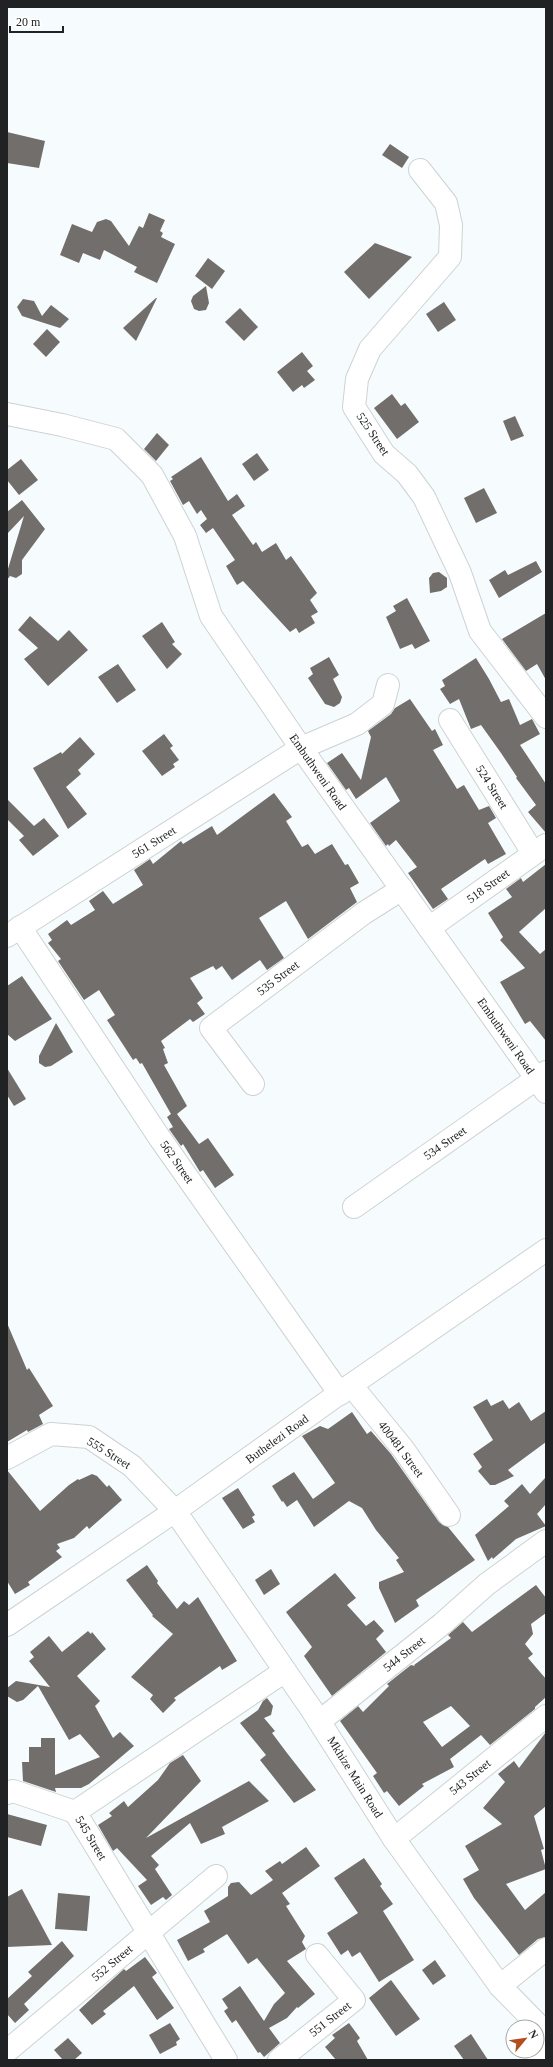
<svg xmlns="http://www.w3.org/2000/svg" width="553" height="2067" viewBox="0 0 553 2067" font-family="'Times New Roman',serif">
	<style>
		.building { fill: #726e6c; fill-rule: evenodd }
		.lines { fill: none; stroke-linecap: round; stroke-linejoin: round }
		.minor-casing { stroke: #cdd2d3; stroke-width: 24 }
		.minor { stroke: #fff; stroke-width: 22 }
		.labels { text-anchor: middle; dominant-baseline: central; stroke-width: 3.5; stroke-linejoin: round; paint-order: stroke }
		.street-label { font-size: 12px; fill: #202223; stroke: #fff }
	</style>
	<rect width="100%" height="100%" fill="#f6fcfd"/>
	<g class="building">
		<polygon points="7,132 45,141 39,168 7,163"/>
		<polygon points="390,144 409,157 402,168 382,155"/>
		<polygon points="149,213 165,220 160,231 163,233 161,237 175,244 157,283 134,272 137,267 104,250 100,260 83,253 79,263 60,255 72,224 92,232 97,222 106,219 111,221 129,246 139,226 143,228"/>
		<polygon points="375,243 412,257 369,299 344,272"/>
		<polygon points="208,258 225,271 212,289 195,276"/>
		<polygon points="206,286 209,303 206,310 199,311 194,309 191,301 193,296"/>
		<polygon points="156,298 157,298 136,341 123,328"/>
		<polygon points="23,299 34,301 42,316 51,305 69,319 60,328 22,316 17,307"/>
		<polygon points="444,302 456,320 438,332 426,314"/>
		<polygon points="240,308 258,327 244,341 225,322"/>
		<polygon points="47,329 60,342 46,357 33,344"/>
		<polygon points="302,352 313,366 307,371 315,380 304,388 302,385 293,392 277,372"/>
		<polygon points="392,394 401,406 405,403 419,422 397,439 374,408"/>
		<polygon points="515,416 524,436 511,441 503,421"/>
		<polygon points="157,433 169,445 156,461 144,449"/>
		<polygon points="257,453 269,470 254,481 242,464"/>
		<polygon points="201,457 228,501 237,494 245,506 232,515 253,545 256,542 262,552 276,543 286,560 291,556 317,593 310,600 318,612 311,616 315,623 299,633 296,628 290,632 243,581 237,585 226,566 235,560 213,528 206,533 200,525 207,519 201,510 197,514 189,501 183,505 170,481 173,479 171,477"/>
		<polygon points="21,459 38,480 19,495 7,480 7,470"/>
		<polygon points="484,488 497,513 476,523 464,498"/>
		<polygon points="22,500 45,529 22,560 22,574 16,578 10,576 7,580 7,572 24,516 7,534 7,512"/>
		<polygon points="536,561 542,572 499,598 489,580 505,570 508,575"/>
		<polygon points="439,572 447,578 447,587 441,591 430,593 429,578 433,573"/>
		<polygon points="407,598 430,641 415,649 412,644 400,649 386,617 396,611 393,606"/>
		<polygon points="546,613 546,680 537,664 526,671 502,639"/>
		<polygon points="30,616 58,641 69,630 88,650 48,686 24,659 38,648 18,630"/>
		<polygon points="162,622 175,642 172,644 182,654 167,669 142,636"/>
		<polygon points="329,657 339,675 333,679 342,697 340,703 334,707 325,704 308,678 313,674 310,668"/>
		<polygon points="476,658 489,679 501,702 509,699 520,725 532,719 540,734 520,745 546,784 546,833 528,812 536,805 516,778 517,777 501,753 481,725 471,729 459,699 450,704 440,689 445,686 442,680"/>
		<polygon points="118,664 136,690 117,703 98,677"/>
		<polygon points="410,699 432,731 435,729 443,745 433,750 457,789 464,785 479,810 489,806 496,818 488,823 506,854 488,864 485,859 441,889 448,899 433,909 408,873 417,867 396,840 389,846 388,844 386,846 370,823 400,801 386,777 356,799 349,788 346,790 327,763 342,753 361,780 371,737 368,731 391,714 395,708"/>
		<polygon points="164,734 173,746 170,748 179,760 173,764 175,767 162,776 142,751"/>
		<polygon points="80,737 95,754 78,770 81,774 66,787 87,814 68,829 33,768 61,752 62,754"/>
		<polygon points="274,793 292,817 286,821 302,847 308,844 315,854 332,844 345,865 348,864 359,883 350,888 357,902 308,939 286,901 259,918 284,958 267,970 260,960 232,980 222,966 216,970 213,966 190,978 203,998 197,1003 205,1014 193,1022 190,1019 161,1041 165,1048 163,1049 168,1063 164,1065 187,1106 177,1114 199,1144 208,1138 234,1175 215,1188 203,1170 200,1172 183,1144 181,1146 169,1129 173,1127 167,1117 171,1114 142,1063 140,1064 136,1058 133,1060 107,1020 115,1015 99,990 84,1000 58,961 61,959 48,943 52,940 48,934 67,920 71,925 95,910 89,901 103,891 113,904 143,885 134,870 150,859 153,864 181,841 183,844 212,826 217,835"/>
		<polygon points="7,799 34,826 44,818 59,836 33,856 19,840 24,836 7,819"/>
		<polygon points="546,864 546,908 519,932 540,954 546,949 546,1041 530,1021 525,1024 500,982 525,968 500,940 503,937 488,913 512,897 506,889 521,878 523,882"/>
		<polygon points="22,976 52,1019 15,1041 7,1034 7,986"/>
		<polygon points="56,1023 73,1052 51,1066 45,1067 39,1063 39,1056"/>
		<polygon points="7,1068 26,1099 14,1106 7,1095"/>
		<polygon points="7,1323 27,1370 29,1368 53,1406 39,1415 43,1424 28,1432 27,1430 7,1442"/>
		<polygon points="487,1399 491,1406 503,1400 509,1409 519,1402 531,1421 546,1411 546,1442 508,1470 514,1476 495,1485 490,1485 478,1471 482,1467 473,1454 493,1440 473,1407"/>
		<polygon points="352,1412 367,1434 371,1431 391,1454 439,1522 448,1527 475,1560 416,1600 419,1606 395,1623 379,1588 379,1582 404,1572 396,1560 399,1558 376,1530 362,1508 349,1501 314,1527 297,1500 287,1507 283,1501 282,1502 272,1486 294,1472 313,1499 335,1483 302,1436 320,1426 328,1429"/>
		<polygon points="7,1470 40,1511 69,1485 78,1479 79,1480 92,1474 97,1476 107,1487 109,1485 122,1500 89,1529 87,1526 74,1538 57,1544 60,1548 56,1551 62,1557 28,1582 30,1585 15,1594 7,1581"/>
		<polygon points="546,1477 546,1504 537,1514 546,1526 516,1539 493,1559 492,1557 488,1561 475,1535 509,1506 504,1501 522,1484 530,1494"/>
		<polygon points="238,1488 255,1515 252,1517 255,1522 243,1529 222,1498"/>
		<polygon points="147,1565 158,1581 157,1583 177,1609 184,1601 189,1605 198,1597 237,1661 222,1670 220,1666 174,1698 176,1700 163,1713 150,1699 153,1695 131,1677 173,1634 152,1616 153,1615 126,1580"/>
		<polygon points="271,1569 280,1584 264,1595 255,1580"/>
		<polygon points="335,1573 356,1598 347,1605 366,1626 374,1620 384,1631 376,1639 386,1652 332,1696 304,1656 312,1647 286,1612"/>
		<path d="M536,1585L546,1598V1613L531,1624L533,1634L525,1644L533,1654L528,1658L546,1679V1697L535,1707V1709L490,1745L481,1735L450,1759L454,1767L422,1784L424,1786L399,1806L387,1791L384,1793L373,1776L377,1773L340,1721L358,1706L363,1712L389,1686L387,1684L411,1665L415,1666L414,1665L451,1638L448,1635L463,1622L472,1632ZM451,1706L470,1726L442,1747L423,1722Z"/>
		<polygon points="88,1631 91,1634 92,1632 106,1649 77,1676 100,1701 95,1706 113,1738 120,1732 134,1746 89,1784 81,1788 55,1788 56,1792 23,1781 22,1762 29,1762 29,1747 41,1747 41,1738 55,1738 55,1775 100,1757 80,1734 69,1740 38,1686 23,1700 17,1702 7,1696 7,1688 16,1681 50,1687 29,1661 34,1657 30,1652 49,1636 62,1652"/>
		<polygon points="267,1698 273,1706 271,1715 264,1718 275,1731 272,1733 287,1753 316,1790 294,1803 260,1760 266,1755 240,1723 258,1710 263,1701"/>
		<polygon points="546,1732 546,1806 534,1816 544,1849 541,1850 546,1869 506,1884 525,1910 546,1892 546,1937 538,1939 519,1955 474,1898 463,1879 479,1870 465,1846 502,1824 483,1808 505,1782 498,1774 514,1761 519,1768"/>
		<polygon points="183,1755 201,1781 146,1838 249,1781 269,1801 222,1827 225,1834 201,1844 190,1823 151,1856 159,1865 155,1869 172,1895 166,1900 163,1897 151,1905 138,1886 147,1880 117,1848 113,1851 98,1825 112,1816 109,1813 124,1801 128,1807 158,1780 170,1763"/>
		<polygon points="7,1814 47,1825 41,1846 7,1837"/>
		<polygon points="306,1847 320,1866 282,1893 290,1904 286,1906 305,1936 302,1942 306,1949 287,1961 315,1994 298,2008 297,2007 287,2018 269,2028 280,2043 264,2057 260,2052 258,2053 236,2020 232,2023 224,2011 228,2008 222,1999 240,1986 264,2021 274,2004 285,1993 257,1958 248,1964 227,1934 203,1949 205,1952 188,1961 177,1940 210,1922 204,1911 228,1896 228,1887 231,1883 239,1882 251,1895 273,1880 265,1871 280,1861 282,1864"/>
		<polygon points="364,1858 382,1884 380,1886 393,1904 383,1911 414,1960 379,1982 360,1952 352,1957 348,1950 341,1955 327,1933 358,1913 334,1878"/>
		<polygon points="22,1889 52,1945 7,1947 7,1897"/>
		<polygon points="58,1893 90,1896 87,1931 55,1929"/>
		<polygon points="62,1941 74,1956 24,2004 29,2010 15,2023 7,2014 7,1999 32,1976 28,1972"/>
		<polygon points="145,1957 157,1973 152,1977 174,2008 157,2020 134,1986 103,2011 106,2014 92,2025 79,2010 124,1969 126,1971"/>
		<polygon points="435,1960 446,1976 433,1985 422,1970"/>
		<polygon points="391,1980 420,2019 396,2036 369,1998"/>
		<polygon points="170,2023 180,2039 176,2042 177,2045 160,2054 149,2035"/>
		<polygon points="349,2023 360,2038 357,2041 368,2060 336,2060 325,2047 335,2038 332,2035"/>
		<polygon points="471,2034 488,2060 464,2060 454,2046"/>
		<polygon points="68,2038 82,2053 74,2060 63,2060 54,2050"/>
	</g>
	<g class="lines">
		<g class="minor-casing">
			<g id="minor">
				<polyline points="420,170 446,203 451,225 450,257 370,349 357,379 354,407 384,454 407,474 424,497 460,573 480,631 546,717"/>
				<polyline points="7,414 62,425 116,439 152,475 185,536 211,616 301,748 546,1092"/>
				<polyline points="450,720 533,853"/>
				<polyline points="20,927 159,1137 340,1394"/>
				<polyline points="429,928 546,845"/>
				<polyline points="7,936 301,748 357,724 383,704 388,685"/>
				<polyline points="253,1084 211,1028 364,913 402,889"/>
				<polyline points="354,1207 546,1072"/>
				<polyline points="351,1385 404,1450 449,1515"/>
				<polyline points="7,1458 51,1434 89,1437 132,1466 175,1511 312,1710 394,1839 500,1986 546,2033"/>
				<polyline points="7,1625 175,1511 351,1385 546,1250"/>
				<polyline points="320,1721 442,1624 487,1584 546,1541"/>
				<polyline points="7,1793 13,1791 75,1812"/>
				<polyline points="75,1812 226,2060"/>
				<polyline points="75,1812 285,1671"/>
				<polyline points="394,1839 546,1716"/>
				<polyline points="500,1986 546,1949"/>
				<polyline points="7,2051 216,1876"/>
				<polyline points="279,2060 354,2000 317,1955"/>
				<polyline points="538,2060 546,2054"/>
			</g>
		</g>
		<use href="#minor" class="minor"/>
	</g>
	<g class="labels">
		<g class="street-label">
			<text transform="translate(373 434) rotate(56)">525 Street</text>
			<text transform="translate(318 772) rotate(55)">Embuthweni Road</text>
			<text transform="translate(492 787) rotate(58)">524 Street</text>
			<text transform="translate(154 842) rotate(-32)">561 Street</text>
			<text transform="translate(488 886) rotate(-36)">518 Street</text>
			<text transform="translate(278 978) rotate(-37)">535 Street</text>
			<text transform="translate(506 1036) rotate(55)">Embuthweni Road</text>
			<text transform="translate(445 1143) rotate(-35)">534 Street</text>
			<text transform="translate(177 1162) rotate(55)">562 Street</text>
			<text transform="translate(277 1439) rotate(-36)">Buthelezi Road</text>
			<text transform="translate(401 1449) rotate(53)">400481 Street</text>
			<text transform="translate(109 1453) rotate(32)">555 Street</text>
			<text transform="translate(404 1654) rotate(-38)">544 Street</text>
			<text transform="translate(355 1777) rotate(58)">Mkhize Main Road</text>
			<text transform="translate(470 1777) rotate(-39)">543 Street</text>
			<text transform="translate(91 1838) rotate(59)">545 Street</text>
			<text transform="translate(112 1963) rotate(-40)">552 Street</text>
			<text transform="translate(330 2019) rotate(-38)">551 Street</text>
		</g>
	</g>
	<rect width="553" height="2067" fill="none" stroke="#202223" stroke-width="16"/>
	<g transform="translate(525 2039) rotate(61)"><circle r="19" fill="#ffffff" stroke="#a6a7a7"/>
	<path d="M0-3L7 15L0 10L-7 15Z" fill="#b24e1c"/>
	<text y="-6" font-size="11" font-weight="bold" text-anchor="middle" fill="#202223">N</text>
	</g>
	<path d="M10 26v6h53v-6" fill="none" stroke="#202223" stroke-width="2"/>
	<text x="16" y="26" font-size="12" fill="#202223" stroke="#ffffff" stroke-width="3" paint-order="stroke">20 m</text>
</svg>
